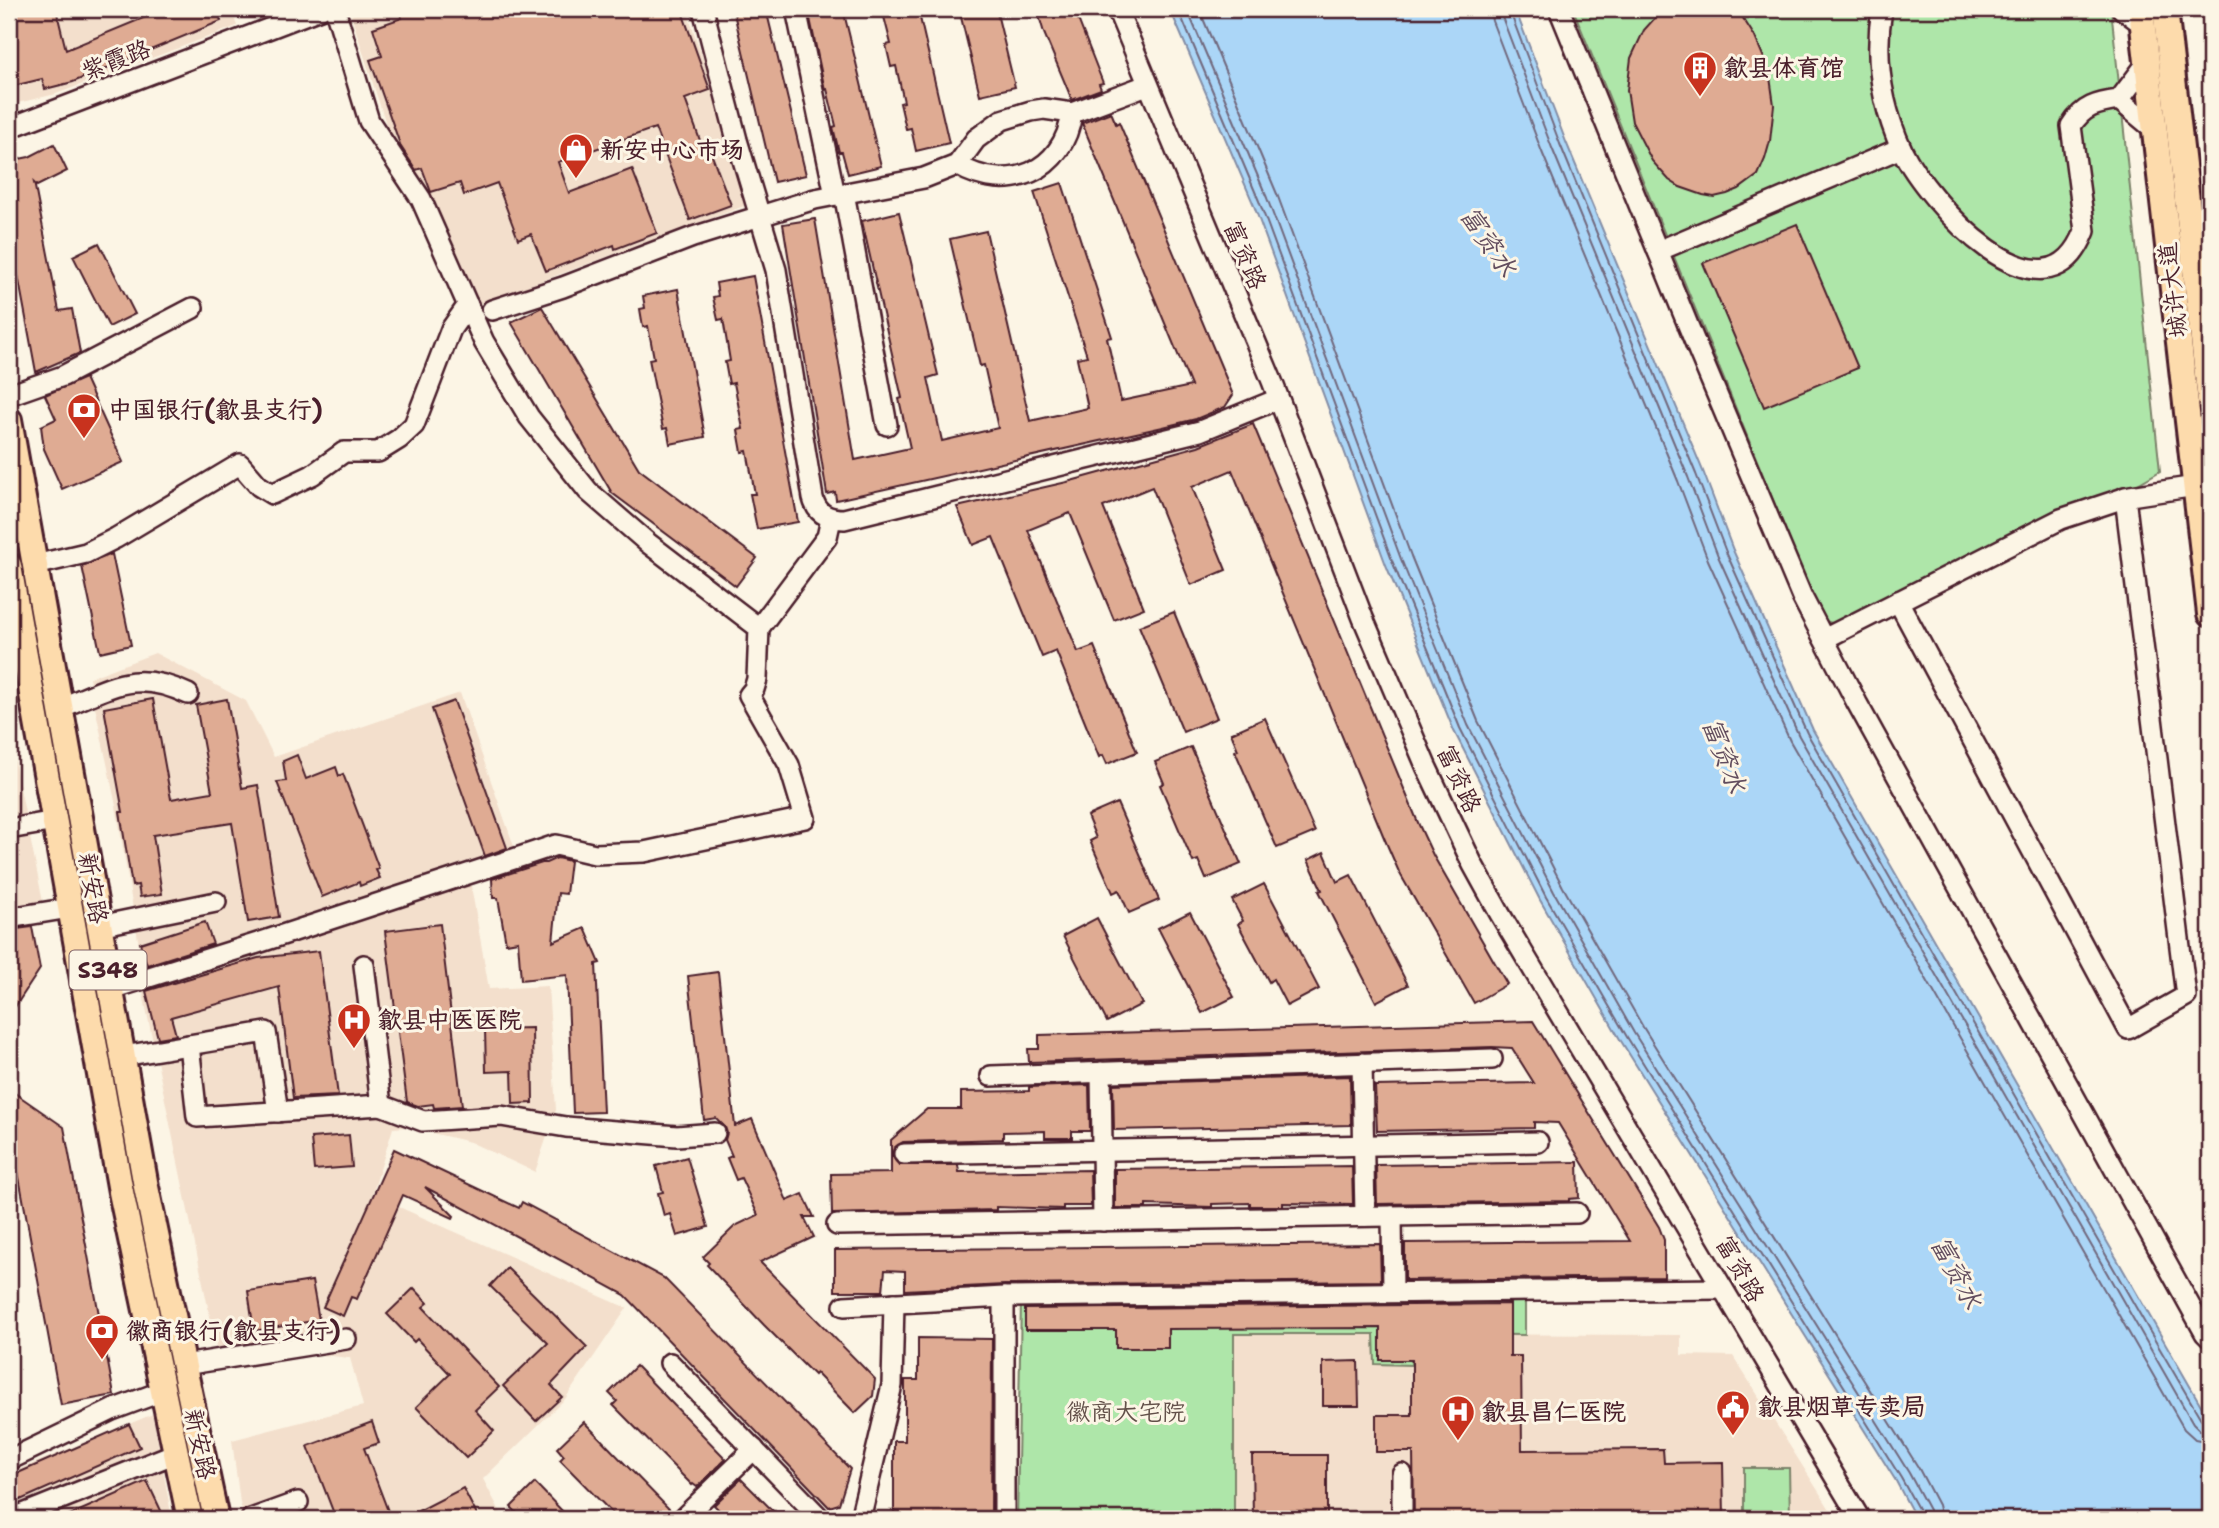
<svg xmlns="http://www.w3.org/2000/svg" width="2219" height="1528" viewBox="0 0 2219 1528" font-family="'Shantell Sans','LXGW WenKai TC',sans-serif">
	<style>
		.built { fill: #f3dfcc }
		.green { fill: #aee6a9; stroke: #7c826a; stroke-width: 2 }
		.water { fill: #abd6f7; stroke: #848da5; stroke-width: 2 }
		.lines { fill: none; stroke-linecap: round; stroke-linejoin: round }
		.shore { stroke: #71687d; stroke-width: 2 }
		.building { fill: #dfab93; stroke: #4a1f2b; stroke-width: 2 }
		.minor-casing { stroke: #4a1f2b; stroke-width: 24 }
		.major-casing { stroke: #4a1f2b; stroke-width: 30 }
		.minor { stroke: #fcf5e5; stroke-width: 19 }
		.major { stroke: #fddbac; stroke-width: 24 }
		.labels { text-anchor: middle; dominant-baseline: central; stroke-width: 6; stroke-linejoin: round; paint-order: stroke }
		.shield { fill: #fcf5e5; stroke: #7f5f63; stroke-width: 2 }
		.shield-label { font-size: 23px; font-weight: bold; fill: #4a1f2b }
		.street-label { font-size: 24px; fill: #4a1f2b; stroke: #fcf5e5 }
		.poi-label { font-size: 24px; font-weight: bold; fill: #4a1f2b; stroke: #fcf5e5; text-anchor: start }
		.park-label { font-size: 24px; fill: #63514a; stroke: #fcf5e5 }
		.water-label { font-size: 26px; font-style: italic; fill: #624d5e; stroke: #fcf5e5 }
	</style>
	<rect width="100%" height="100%" fill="#fcf5e5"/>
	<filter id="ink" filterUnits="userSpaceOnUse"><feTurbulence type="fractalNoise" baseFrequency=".0143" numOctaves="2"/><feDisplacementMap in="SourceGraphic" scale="14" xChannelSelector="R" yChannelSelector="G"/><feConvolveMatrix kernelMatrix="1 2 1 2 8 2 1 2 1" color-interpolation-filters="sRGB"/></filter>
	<g filter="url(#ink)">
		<g class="built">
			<polygon points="9,9 231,9 237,26 56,94 9,105"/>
			<polygon points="368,9 686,9 718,103 747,205 471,307 396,155 351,15"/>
			<polygon points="155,653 246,701 274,757 460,693 516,852 370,900 310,914 143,970 116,806 89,678"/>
			<polygon points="9,733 43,902 9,908"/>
			<polygon points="470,880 489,989 548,986 556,1110 535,1172 470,1142 407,1127 393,1128 372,1195 627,1308 565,1399 483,1479 504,1519 245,1519 240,1503 232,1440 363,1406 350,1358 296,1352 221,1370 141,984"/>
			<polygon points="1234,1334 1375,1334 1411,1365 1411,1334 1681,1335 1681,1355 1733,1356 1836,1519 1234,1519"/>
			<polygon points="153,1414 172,1519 9,1519 9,1474"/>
		</g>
		<g class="green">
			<polygon points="1573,9 2111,9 2160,471 2136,485 2061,508 1835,624 1822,620"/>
			<polygon points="1021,1301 1525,1302 1525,1335 1412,1334 1411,1365 1375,1364 1374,1334 1234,1334 1234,1519 1017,1519"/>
			<polygon points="1744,1468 1789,1468 1790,1519 1744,1519"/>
		</g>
		<polygon class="water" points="1170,9 1515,9 1566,142 1703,471 1733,550 1813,730 2210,1421 2210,1519 1916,1519 1896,1481 1621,1041 1540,900 1454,731 1386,565 1253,203"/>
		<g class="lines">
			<g class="shore">
				<polyline points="1178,9 1259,201 1393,563 1460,728 1546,897 1627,1037 1901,1478 1921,1514 1922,1519"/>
				<polyline points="1187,9 1267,198 1401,559 1468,725 1554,892 1634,1033 1909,1473 1929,1510 1930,1519"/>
				<polyline points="1199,9 1277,194 1411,556 1478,721 1563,887 1643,1027 1918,1467 1938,1505 1941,1519"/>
				<polyline points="1490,9 1492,21 1542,152 1678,481 1708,560 1790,741 2184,1429 2195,1439 2210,1442"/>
				<polyline points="1501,9 1502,17 1552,148 1688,477 1718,556 1799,736 2193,1423 2200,1430 2210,1432"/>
				<polyline points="1509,9 1560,144 1696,474 1726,552 1807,733 2150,1332 2201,1419 2210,1423"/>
			</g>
		</g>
		<g class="building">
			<polygon points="9,9 56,9 66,50 165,9 217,9 221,21 73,82 45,89 42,79 9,87"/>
			<polygon points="399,9 681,9 710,90 685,99 701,143 706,140 731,205 690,220 655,128 558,162 569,193 632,169 657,233 615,249 614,245 546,271 531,234 518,239 497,183 464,195 460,183 431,192 422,168 416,170 401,147 370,60 382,56 373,28 402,18"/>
			<polygon points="733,9 766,9 806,175 774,182"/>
			<polygon points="808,9 843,9 881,166 848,174 842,152 839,152 833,127 836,126 827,89 825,90"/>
			<polygon points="882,9 918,9 949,143 916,151 911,128 906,129 900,103 904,102 896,66 891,67 886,45 891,44"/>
			<polygon points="959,9 996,9 1015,87 980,95"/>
			<polygon points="1037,9 1074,9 1103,83 1099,84 1101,89 1072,100 1044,33"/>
			<polygon points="1663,9 1733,9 1741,15 1755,37 1769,70 1774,105 1770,141 1765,159 1758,175 1739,189 1727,194 1714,197 1703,195 1680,187 1669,180 1652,161 1632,122 1627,90 1631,58 1644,30"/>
			<polygon points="1111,112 1116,124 1119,122 1233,395 1225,407 1196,419 1163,427 836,500 835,492 827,494 783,224 815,219 855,460 910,448 899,399 902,398 862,221 899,212 938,375 928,378 942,441 998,428 984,365 980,366 950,239 986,231 1030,421 1088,408 1077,358 1087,356 1034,192 1062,183 1112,337 1107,338 1121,401 1191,386 1082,123"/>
			<polygon points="54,144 67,171 37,186 34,183 35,187 59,311 72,309 80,353 36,372 9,227 9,161 29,157"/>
			<polygon points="1797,224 1858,368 1764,407 1703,263"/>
			<polygon points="99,243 135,314 109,327 73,256"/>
			<polygon points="753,276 798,522 757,529 750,494 755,494 747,451 742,452 738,430 743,429 734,383 729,384 725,362 730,361 723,319 718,320 713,297 718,296 716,283"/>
			<polygon points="678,289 705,437 670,444 667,428 663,429 649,359 654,358 648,326 643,327 640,309 645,308 643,296"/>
			<polygon points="542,307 639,469 757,558 736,586 612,493 511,322"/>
			<polygon points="85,378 123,462 62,489 44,449 41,426 56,419 45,395"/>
			<polygon points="1253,424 1419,825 1433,855 1507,984 1474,1003 1399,872 1385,840 1232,470 1192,487 1226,570 1191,585 1152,487 1103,507 1144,608 1114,620 1070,513 1028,530 1078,652 1094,646 1137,752 1107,764 1103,755 1099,757 1056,651 1042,657 993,537 973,545 957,507 1067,482 1198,446"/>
			<polygon points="112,554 131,645 100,652 82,566"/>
			<polygon points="1174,612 1217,718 1183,732 1139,626"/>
			<polygon points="153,699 171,799 212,792 196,705 227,699 242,788 258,785 279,917 248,922 232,823 153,835 162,894 140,897 138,885 132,886 120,812 123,812 104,708"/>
			<polygon points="454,701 507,848 485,856 432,709"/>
			<polygon points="1265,718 1315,832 1277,848 1235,751 1238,750 1231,733"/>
			<polygon points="1191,747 1241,864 1206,879 1198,860 1193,862 1160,785 1164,783 1155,762"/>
			<polygon points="297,755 306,779 336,767 339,776 343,774 379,869 376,870 380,878 360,886 359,882 322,897 277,782 286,781 283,761"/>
			<polygon points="1117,803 1159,900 1129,913 1119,890 1113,893 1098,859 1090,841 1096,838 1087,816"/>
			<polygon points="1324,852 1337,882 1351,875 1408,985 1376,1002 1319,891 1322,890 1308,860"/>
			<polygon points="557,858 570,861 566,894 558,893 553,942 585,928 600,963 596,964 603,1112 573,1113 567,975 521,980 518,941 506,943 498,898 493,898 492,879 542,863 546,863"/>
			<polygon points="1264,884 1319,989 1287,1006 1273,979 1269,982 1254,954 1238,924 1243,921 1232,900"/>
			<polygon points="1190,912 1234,997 1202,1013 1158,928"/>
			<polygon points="1097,918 1142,1004 1107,1022 1063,936"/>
			<polygon points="205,922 213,944 147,965 140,943"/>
			<polygon points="440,924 462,1106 434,1108 433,1104 418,1106 407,1102 385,931"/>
			<polygon points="32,927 40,969 9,1016 9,930"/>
			<polygon points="319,951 338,1096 293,1098 279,987 171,1017 176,1035 158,1038 146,991 258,958"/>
			<polygon points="718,972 735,1126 752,1119 787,1201 803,1194 814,1217 804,1217 814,1237 760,1262 875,1379 873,1396 855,1413 816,1373 814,1375 764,1325 707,1265 709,1263 703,1257 735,1226 758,1215 741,1178 736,1180 727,1158 732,1156 725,1140 727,1133 725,1127 716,1118 704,1120 688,976"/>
			<polygon points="1533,1021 1659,1227 1664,1240 1664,1277 1405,1280 1405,1243 1630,1241 1558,1123 1534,1122 1534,1128 1377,1131 1375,1086 1534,1083 1512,1048 1492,1047 1029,1062 1028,1049 1039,1049 1039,1035"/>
			<polygon points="532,1028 533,1103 513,1104 512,1071 486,1072 485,1029"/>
			<polygon points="1350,1076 1351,1125 1114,1130 1113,1084"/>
			<polygon points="1089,1085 1090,1131 1072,1131 1072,1138 1045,1138 1045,1131 1003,1132 1003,1139 903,1142 894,1148 892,1155 899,1165 958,1165 959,1172 1090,1170 1091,1206 1063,1206 1063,1209 996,1207 996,1210 832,1214 831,1174 891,1173 891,1140 927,1109 961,1109 961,1092 1029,1091 1029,1087"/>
			<polygon points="9,1089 64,1127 114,1395 61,1405 14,1150 9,1147"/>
			<polygon points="349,1135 352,1167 314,1170 311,1138"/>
			<polygon points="394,1149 519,1208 522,1202 664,1278 850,1469 839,1504 829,1507 625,1295 425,1187 454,1216 453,1218 403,1195 357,1299 351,1297 343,1316 323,1307"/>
			<polygon points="687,1157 708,1227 677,1236 670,1214 664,1216 658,1193 663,1192 656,1166"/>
			<polygon points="1578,1162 1579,1198 1569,1199 1569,1201 1377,1204 1376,1165"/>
			<polygon points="1352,1166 1353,1204 1283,1203 1283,1206 1250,1206 1250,1203 1212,1204 1212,1207 1146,1205 1146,1208 1115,1208 1115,1169"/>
			<polygon points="1380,1244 1381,1281 1004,1285 905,1290 905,1271 885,1270 883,1291 835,1291 835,1250"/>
			<polygon points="507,1268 587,1347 551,1385 562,1397 536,1421 503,1386 548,1343 490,1286"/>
			<polygon points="312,1281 319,1320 254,1331 248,1291"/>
			<polygon points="414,1288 428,1303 423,1307 499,1387 475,1410 494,1431 466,1458 416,1407 450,1374 417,1339 414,1342 387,1314"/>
			<polygon points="1510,1304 1510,1356 1521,1356 1522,1450 1663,1449 1664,1463 1723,1462 1724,1519 1575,1519 1575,1516 1525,1516 1525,1519 1414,1519 1413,1452 1376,1452 1376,1415 1412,1415 1412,1360 1380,1360 1380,1328 1168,1329 1168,1348 1116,1348 1116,1330 1025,1330 1025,1309"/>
			<polygon points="918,1338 992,1339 991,1519 894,1519 894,1441 905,1441 905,1380 918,1380"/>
			<polygon points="1358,1361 1359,1406 1323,1406 1323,1362"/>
			<polygon points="636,1366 726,1459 697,1487 693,1484 692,1485 613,1405 617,1401 609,1393"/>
			<polygon points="372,1422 379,1443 364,1448 391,1519 336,1519 308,1446"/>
			<polygon points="584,1422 672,1512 670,1519 618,1519 560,1460 564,1456 557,1448"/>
			<polygon points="129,1424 140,1447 9,1505 9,1477"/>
			<polygon points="1252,1455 1327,1455 1327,1519 1253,1519"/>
			<polygon points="741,1479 781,1519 728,1519 714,1505"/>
			<polygon points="147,1481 165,1519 61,1519"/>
			<polygon points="535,1483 570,1519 523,1519 511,1507"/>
			<polygon points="463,1488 479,1519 403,1519"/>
		</g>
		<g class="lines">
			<g class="minor-casing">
				<g id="minor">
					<polyline points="335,9 369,121 421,199 484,342 529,417 588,491 648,543 759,628"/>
					<path d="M703,9L737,140L776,270L813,498C817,514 828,519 844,519L1200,431L1278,399"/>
					<polyline points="796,9 835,195"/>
					<polyline points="1117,9 1272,381 1363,618 1426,766 1473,865 1500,914 1860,1519"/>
					<polyline points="1559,9 1699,352 1802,597 1857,703 2205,1333 2210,1338"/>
					<path d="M1882,9C1874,57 1882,106 1902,150C1927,201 2045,335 2085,231L2071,126C2083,106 2097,103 2119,100L2147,63"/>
					<polyline points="2122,9 2142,24"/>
					<polyline points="2119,100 2155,130"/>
					<polyline points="9,128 320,9"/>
					<path d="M957,165C1008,195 1064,172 1072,113"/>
					<polyline points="844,193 887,425"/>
					<polyline points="1658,251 1901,148"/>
					<polyline points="492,310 563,287 693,237 815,199 924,178 957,165 976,139 1002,120 1031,111 1044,109 1072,113 1147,85"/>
					<polyline points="9,395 63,376 193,308"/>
					<polyline points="35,565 86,553 116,538 240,464 259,486 272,494 312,475 344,452 378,452 399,439 414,425 451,329 468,305"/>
					<polyline points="1898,601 2128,1029 2186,996 2125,497"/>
					<polyline points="1824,639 2061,519 2130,496 2196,486"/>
					<path d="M60,708C111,688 134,668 188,694"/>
					<polyline points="9,829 55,821"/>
					<polyline points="9,918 70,908"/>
					<polyline points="99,926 216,902"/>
					<polyline points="111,989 261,942 556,845 595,854 644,852 805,818 789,765 749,695 754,689 757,679 759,628 827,537 831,519"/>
					<polyline points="189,1045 197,1117 381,1105 364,965"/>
					<polyline points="123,1056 266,1032 278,1112"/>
					<polyline points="1362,1063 1365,1216"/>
					<polyline points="1101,1072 1103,1221"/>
					<polyline points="991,1076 1492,1059"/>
					<polyline points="381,1105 423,1121 501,1116 566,1127 677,1136 715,1133"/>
					<polyline points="904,1154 1538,1142"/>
					<polyline points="1392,1216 1393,1291"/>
					<polyline points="837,1225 1577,1213"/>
					<polyline points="1004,1297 1004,1519"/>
					<polyline points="844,1306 1004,1297 1723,1289"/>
					<polyline points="670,1363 821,1519"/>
					<polyline points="184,1365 346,1339"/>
					<polyline points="9,1460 112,1410 163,1391"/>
					<polyline points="1402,1474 1402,1519"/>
					<polyline points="11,1519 176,1453"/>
					<polyline points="251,1519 298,1502"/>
					<polyline points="682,1519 754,1449"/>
					<polyline points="860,1519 892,1385 894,1303"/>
				</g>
			</g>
			<g class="major-casing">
				<g id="major">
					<polyline points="2141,9 2210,614"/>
					<polyline points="2165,9 2210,400"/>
					<polyline points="9,420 146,1187 216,1519"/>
					<polyline points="9,566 121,1192 190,1519"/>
				</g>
			</g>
			<use href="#minor" class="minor"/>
			<use href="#major" class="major"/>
		</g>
	</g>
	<defs>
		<g id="building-pin" transform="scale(1.75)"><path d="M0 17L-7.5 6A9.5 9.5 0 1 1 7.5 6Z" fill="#c8321e" stroke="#fcf5e5"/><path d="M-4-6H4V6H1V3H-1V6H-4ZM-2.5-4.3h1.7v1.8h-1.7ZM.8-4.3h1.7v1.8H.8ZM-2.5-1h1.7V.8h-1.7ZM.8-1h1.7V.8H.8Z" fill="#fff"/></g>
		<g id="shop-pin" transform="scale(1.75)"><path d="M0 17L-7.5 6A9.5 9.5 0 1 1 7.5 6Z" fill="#c8321e" stroke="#fcf5e5"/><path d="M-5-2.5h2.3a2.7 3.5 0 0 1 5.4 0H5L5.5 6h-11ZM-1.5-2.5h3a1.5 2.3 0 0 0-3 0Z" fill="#fff"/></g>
		<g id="bank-pin" transform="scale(1.75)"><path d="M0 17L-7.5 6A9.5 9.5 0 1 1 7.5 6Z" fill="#c8321e" stroke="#fcf5e5"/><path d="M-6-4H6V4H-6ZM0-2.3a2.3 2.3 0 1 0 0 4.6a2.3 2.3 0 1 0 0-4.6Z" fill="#fff"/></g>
		<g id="hospital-pin" transform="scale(1.75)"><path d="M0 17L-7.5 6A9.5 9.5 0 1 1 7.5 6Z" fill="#c8321e" stroke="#fcf5e5"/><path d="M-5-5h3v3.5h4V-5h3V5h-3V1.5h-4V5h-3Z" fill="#fff"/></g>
		<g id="civic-pin" transform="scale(1.75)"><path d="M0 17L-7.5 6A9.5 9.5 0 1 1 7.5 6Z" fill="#c8321e" stroke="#fcf5e5"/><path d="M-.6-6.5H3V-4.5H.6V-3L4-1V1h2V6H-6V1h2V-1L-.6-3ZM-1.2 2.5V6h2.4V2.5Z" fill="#fff"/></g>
	</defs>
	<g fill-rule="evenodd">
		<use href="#building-pin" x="1700" y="68"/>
		<use href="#shop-pin" x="576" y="150"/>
		<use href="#bank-pin" x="84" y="410"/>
		<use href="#hospital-pin" x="354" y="1020"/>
		<use href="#bank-pin" x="102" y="1331"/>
		<use href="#civic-pin" x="1733" y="1407"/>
		<use href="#hospital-pin" x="1458" y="1412"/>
	</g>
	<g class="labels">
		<rect class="shield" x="69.5" y="950.5" width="77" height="39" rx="5"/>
		<g class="shield-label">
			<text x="108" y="970">S348</text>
		</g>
		<g class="street-label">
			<text transform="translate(116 60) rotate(-21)">紫霞路</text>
			<text transform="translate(1245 255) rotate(67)">富资路</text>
			<text transform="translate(2173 290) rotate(-97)">城许大道</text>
			<text transform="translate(1459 779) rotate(65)">富资路</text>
			<text transform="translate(93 888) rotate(80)">新安路</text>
			<text transform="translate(1740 1269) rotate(60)">富资路</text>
			<text transform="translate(200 1444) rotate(78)">新安路</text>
		</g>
		<g class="poi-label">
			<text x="1724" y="68">歙县体育馆</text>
			<text x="600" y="150">新安中心市场</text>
			<text x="108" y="410">中国银行(歙县支行)</text>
			<text x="378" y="1020">歙县中医医院</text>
			<text x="126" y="1331">徽商银行(歙县支行)</text>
			<text x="1758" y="1407">歙县烟草专卖局</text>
			<text x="1482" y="1412">歙县昌仁医院</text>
		</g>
		<g class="park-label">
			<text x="1126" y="1412">徽商大宅院</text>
		</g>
		<g class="water-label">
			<text transform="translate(1489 241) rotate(56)">富资水</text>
			<text transform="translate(1725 755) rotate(69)">富资水</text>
			<text transform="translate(1957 1272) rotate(62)">富资水</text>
		</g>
	</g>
	<rect width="2219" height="1528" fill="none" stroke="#fcf5e5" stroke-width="35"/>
	<rect x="18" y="18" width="2184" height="1493" fill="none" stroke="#4a1f2b" stroke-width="2.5" filter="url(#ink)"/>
</svg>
